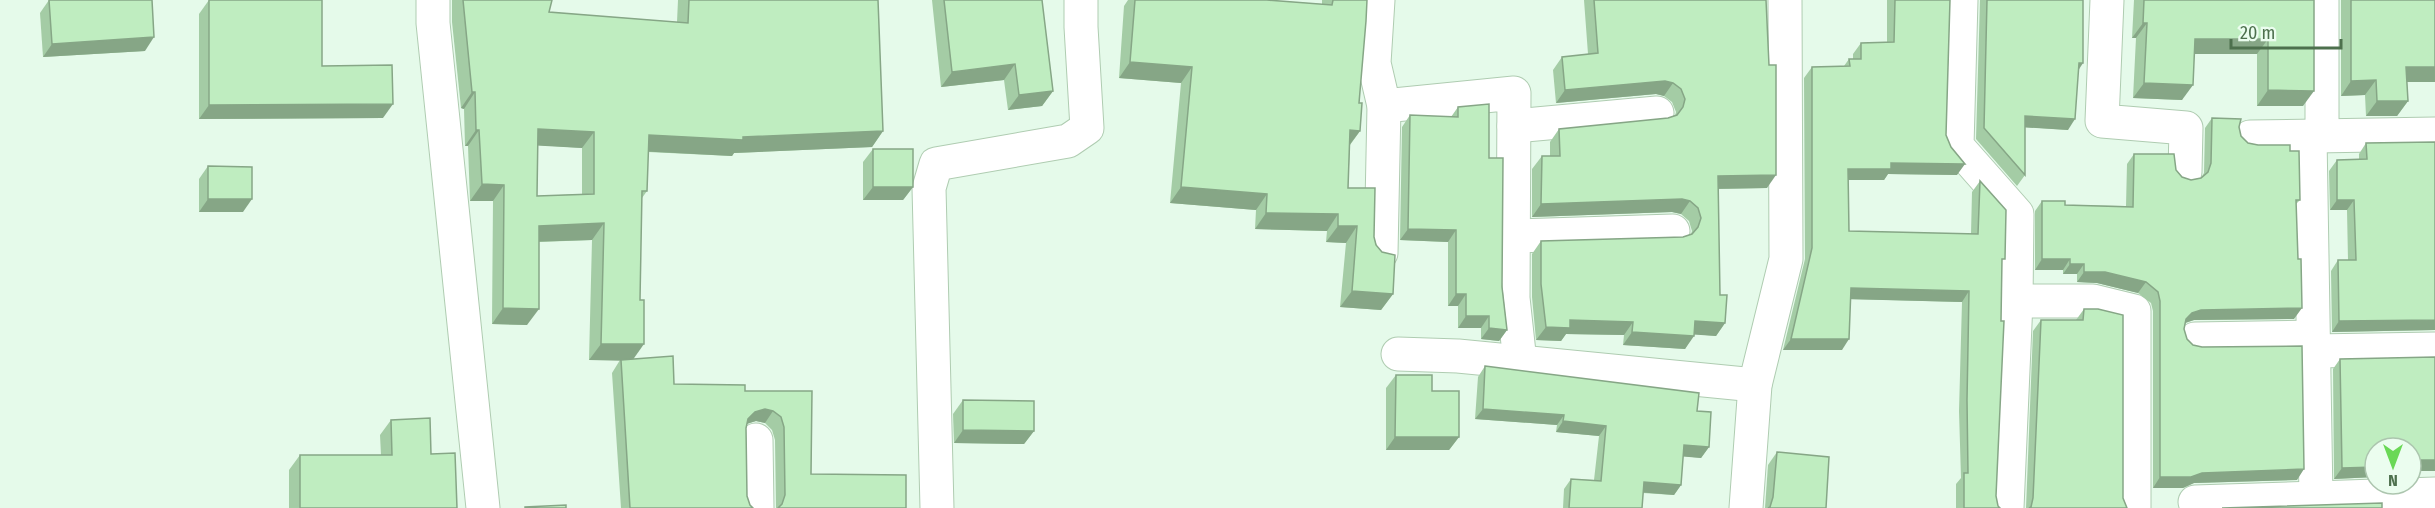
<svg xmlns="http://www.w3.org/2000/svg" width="2435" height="508" viewBox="0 0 2435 508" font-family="'Fira Sans Condensed',sans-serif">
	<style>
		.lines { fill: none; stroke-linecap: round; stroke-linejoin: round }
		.minor-casing { stroke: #afccb1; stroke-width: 35 }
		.minor { stroke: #fff; stroke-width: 33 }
		.wall { fill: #a4cca5; fill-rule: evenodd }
		.shaded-wall { fill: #86a686 }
		.building { fill: #bfedc0; stroke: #86a686; stroke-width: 1.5; fill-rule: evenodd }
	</style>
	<rect width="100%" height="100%" fill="#e5faea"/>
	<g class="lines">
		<g class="minor-casing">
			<g id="minor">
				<polyline points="433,0 433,23 483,508"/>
				<polyline points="1378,0 1374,63 1384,106 1381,253"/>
				<polyline points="1961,0 1957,146 2017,214 2016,301 2007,508"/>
				<polyline points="2107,0 2102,121 2186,128 2185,172"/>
				<polyline points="2322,0 2322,136"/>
				<polyline points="1384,106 1514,93 1513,298 1520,362"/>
				<polyline points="1514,126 1657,113"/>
				<polyline points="2310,136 2316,498"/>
				<polyline points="2250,137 2435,134"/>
				<polyline points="1513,236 1673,231"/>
				<polyline points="2016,301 2093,301 2134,311 2134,508"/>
				<polyline points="2195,339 2313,337"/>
				<polyline points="2314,351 2435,349"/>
				<polyline points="1398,354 1458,356 1755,385"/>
				<polyline points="756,440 757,508"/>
				<polyline points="2195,502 2435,494"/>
				<polyline points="937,508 929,188 936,164 1068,141 1087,128 1081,27 1081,0"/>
				<polyline points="1746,508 1755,385 1786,259 1785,0"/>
			</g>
		</g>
		<use href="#minor" class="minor"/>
	</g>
	<g class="wall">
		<polygon points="49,0 145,51 43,57 40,13"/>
		<polygon points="209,0 322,66 383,118 199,119 199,14"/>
		<path d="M452,0H552L549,12L677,22L678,0H878L883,131L872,147L734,153L732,156L648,152L647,191L642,198L633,359L674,384L745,391H812L811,474L906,508H776L775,440L772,430L765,423L756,421L747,424L746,428L747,496L750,505L753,508H621L612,373L620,360H589L592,240L539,242L527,325L492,324L493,201H470L468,146H465L464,109L461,108L452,22ZM538,145L582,148V194L537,196Z"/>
		<polygon points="932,0 1042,0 1053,91 1042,106 1008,110 1004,80 941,87"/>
		<polygon points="1128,0 1267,0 1322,4 1322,0 1367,0 1359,103 1360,131 1350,145 1348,188 1374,237 1393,294 1381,310 1340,307 1346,243 1326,242 1327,231 1255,229 1256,210 1170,203 1181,83 1119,78 1124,6"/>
		<polygon points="1584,0 1766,0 1767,188 1718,189 1720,295 1725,323 1716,336 1694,334 1685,349 1623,345 1624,335 1566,334 1561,341 1536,340 1532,297 1532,254 1541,241 1683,237 1691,234 1692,231 1689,221 1681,214 1672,212 1532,217 1532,169 1542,156 1550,156 1550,142 1559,129 1668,118 1675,116 1676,112 1672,102 1664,96 1656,94 1556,103 1553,70 1562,57 1588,54"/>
		<polygon points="1887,0 1950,0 1946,135 1957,175 1888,174 1884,180 1848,180 1849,231 1971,234 1972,192 1980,181 2002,263 1996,496 1998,506 2000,508 1956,508 1956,484 1961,478 1959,411 1962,302 1851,299 1842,350 1783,350 1805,259 1804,78 1812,67 1844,66 1849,59 1853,59 1853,54 1861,43 1887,42"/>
		<polygon points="1980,0 2083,0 2078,71 2068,130 2025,127 2025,175 2017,186 1976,139"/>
		<polygon points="2134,0 2314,0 2303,106 2257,106 2257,54 2194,54 2182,100 2133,98 2136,38 2132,38"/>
		<polygon points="2341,0 2435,0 2435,82 2407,82 2408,101 2397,116 2366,116 2365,95 2341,96"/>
		<polygon points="1458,107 1489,158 1507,330 1499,341 1481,339 1481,328 1458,328 1458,306 1448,306 1448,242 1400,240 1402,127 1410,115 1451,117"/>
		<polygon points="2212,118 2239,127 2241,136 2248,143 2258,145 2290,151 2300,200 2296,204 2294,319 2194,320 2185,323 2184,329 2187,339 2297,480 2194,483 2183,488 2153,488 2153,311 2151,303 2138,293 2097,283 2077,282 2077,274 2063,274 2063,270 2035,270 2035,211 2042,201 2065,205 2126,206 2127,164 2134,154 2176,170 2182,177 2191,180 2201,178 2204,173 2205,128"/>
		<polygon points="2366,143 2435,330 2332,332 2331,271 2338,260 2348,260 2347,210 2330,210 2329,171 2337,160 2359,159 2359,154"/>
		<polygon points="873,149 913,187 903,200 863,200 863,162"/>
		<polygon points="208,166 243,212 199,212 199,179"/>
		<polygon points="2084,309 2123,498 2127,508 2026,508 2033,331 2041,320 2076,320"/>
		<polygon points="2435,357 2435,471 2411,471 2375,448 2375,477 2334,479 2333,369 2340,359"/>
		<polygon points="1485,366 1697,411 1709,447 1701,458 1683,456 1681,485 1674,495 1643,493 1642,508 1563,508 1564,489 1571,479 1594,480 1599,436 1556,432 1557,425 1475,419 1478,377"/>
		<polygon points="1396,375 1432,391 1459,437 1449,450 1386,450 1386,388"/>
		<polygon points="963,400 1034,431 1024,444 954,443 953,414"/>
		<polygon points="391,420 431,454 457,508 289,508 289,470 300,455 381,455 380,435"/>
		<polygon points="1777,452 1826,508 1765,508 1768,465"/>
	</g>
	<g class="shaded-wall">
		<polygon points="2143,23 2147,23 2136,38 2132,38"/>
		<polygon points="154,37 145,51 43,57 52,44"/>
		<polygon points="2195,39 2268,39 2257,54 2184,54"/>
		<polygon points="1130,62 1192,67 1181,83 1119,78"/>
		<polygon points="2079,63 2083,63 2076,74"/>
		<polygon points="1015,64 1004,80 941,87 952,72"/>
		<polygon points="2406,67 2435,67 2435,82 2396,82"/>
		<polygon points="2376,80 2365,95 2341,96 2351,81"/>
		<polygon points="1665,81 1673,83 1664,96 1656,94 1556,103 1565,90"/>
		<polygon points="2144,83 2193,85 2182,100 2133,98"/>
		<polygon points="2268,90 2314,91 2303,106 2257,106"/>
		<polygon points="1053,91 1042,106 1008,110 1019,95"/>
		<polygon points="472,92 475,92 464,109 461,108"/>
		<polygon points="2377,101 2408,101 2397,116 2366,116"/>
		<polygon points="393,104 383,118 199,119 209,105"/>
		<polygon points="2025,116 2075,119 2068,130 2018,127"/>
		<polygon points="538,129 594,132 582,148 527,145"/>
		<polygon points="476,130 479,130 468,146 465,146"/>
		<polygon points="1350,130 1360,131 1348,147"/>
		<polygon points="883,131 872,147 734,153 732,156 637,151 649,135 743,137"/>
		<polygon points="1891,163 1965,164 1957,175 1888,174 1884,180 1840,180 1848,169"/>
		<polygon points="1776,175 1767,188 1709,189 1718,176"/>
		<polygon points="482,184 504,185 493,201 470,201"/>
		<polygon points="873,187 913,187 903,200 863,200"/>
		<polygon points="1181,187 1267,194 1256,210 1170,203"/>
		<polygon points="208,199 252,199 243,212 199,212"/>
		<polygon points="1682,199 1690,201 1681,214 1672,212 1532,217 1541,204"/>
		<polygon points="2337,200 2354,200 2347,210 2330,210"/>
		<polygon points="1266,213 1338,214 1327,231 1255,229"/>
		<polygon points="604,223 592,240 527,242 539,226"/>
		<polygon points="1338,226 1357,226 1346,243 1326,242"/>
		<polygon points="1408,229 1456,230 1448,242 1400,240"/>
		<polygon points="2042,259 2070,259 2063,270 2035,270"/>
		<polygon points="2070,264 2084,264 2077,274 2063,274"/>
		<polygon points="2084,272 2105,272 2146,282 2138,293 2097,283 2077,282"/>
		<polygon points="1851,288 1969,291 1962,302 1843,299"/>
		<polygon points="1352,291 1393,294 1381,310 1340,307"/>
		<polygon points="1456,294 1466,294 1458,306 1448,306"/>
		<polygon points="503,308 539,309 527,325 492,324"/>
		<polygon points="2302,308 2294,319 2194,320 2185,323 2186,319 2192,313 2201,310"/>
		<polygon points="1466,316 1489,316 1481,328 1458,328"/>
		<polygon points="1570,320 1633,322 1624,335 1566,334 1561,341 1536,340 1546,327"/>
		<polygon points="2435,320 2435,330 2332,332 2339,321"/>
		<polygon points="1695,321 1725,323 1716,336 1686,334"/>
		<polygon points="1489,328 1507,330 1499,341 1481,339"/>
		<polygon points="1632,332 1694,336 1685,349 1623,345"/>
		<polygon points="1791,339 1849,339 1842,350 1783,350"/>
		<polygon points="601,344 644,344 632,361 589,360"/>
		<polygon points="765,409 773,411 765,423 756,421 746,424 748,419 755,412"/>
		<polygon points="1483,409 1564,415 1557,425 1475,419"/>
		<polygon points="1563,421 1606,426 1599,436 1556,432"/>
		<polygon points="963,430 1034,431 1024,444 954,443"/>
		<polygon points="1395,437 1459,437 1449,450 1386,450"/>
		<polygon points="1684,445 1709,447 1701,458 1677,456"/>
		<polygon points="2415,460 2435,460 2435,471 2411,471 2411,466"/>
		<polygon points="2375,467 2375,477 2334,479 2342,468"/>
		<polygon points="2304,469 2297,480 2194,483 2183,488 2153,488 2160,477 2202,473"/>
		<polygon points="1644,482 1681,485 1674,495 1637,492"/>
	</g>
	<g class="building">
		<polygon points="49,0 152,0 154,37 52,44"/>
		<polygon points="209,0 322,0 322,66 392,65 393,104 209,105"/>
		<path d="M463,0H552L549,12L688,23L689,0H878L883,131L743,137V140L649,135L647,191H642L640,300H644V344H601L604,223L539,226V309L503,308L504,185L482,184L479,130H476L475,92H472ZM538,129L594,132V194L537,196Z"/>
		<polygon points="944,0 1042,0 1053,91 1019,95 1015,64 952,72"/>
		<polygon points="1135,0 1267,0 1332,5 1333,0 1367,0 1366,21 1359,103 1362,103 1360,131 1350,130 1348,188 1375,188 1374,237 1376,245 1382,252 1395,255 1393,294 1352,291 1357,226 1338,226 1338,214 1266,213 1267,194 1181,187 1192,67 1130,62"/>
		<polygon points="1594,0 1766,0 1769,65 1776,65 1776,175 1718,176 1720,295 1727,295 1725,323 1695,321 1694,336 1632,332 1633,322 1570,320 1570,328 1546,327 1541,284 1541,241 1683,237 1692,234 1698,227 1701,218 1698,208 1690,201 1682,199 1541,204 1542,156 1560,156 1559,129 1668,118 1677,115 1683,107 1685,99 1681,89 1673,83 1665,81 1565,90 1562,57 1598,53"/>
		<polygon points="1895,0 1950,0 1946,135 1951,147 1965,164 1891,163 1891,169 1848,169 1849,231 1978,234 1980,181 2006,210 2005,259 2002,259 2001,321 2004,321 1996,496 1998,506 2000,508 1964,508 1964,473 1968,473 1967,400 1969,291 1851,288 1849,339 1791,339 1812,248 1812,67 1850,66 1849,59 1861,59 1861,43 1894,42"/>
		<polygon points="1987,0 2083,0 2083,63 2079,63 2075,119 2025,116 2025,175 1984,128"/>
		<polygon points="2144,0 2314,0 2314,91 2268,90 2268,39 2195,39 2193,85 2144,83 2147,23 2143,23"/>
		<polygon points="2351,0 2435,0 2435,67 2406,67 2408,101 2377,101 2376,80 2351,81"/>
		<polygon points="1489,104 1489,158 1503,158 1502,287 1507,330 1489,328 1489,316 1466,316 1466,294 1456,294 1456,230 1408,229 1410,115 1458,117 1458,107"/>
		<polygon points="2212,118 2241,119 2239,127 2241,136 2248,143 2258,145 2290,145 2290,151 2299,151 2300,200 2296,200 2298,259 2301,259 2302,308 2201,310 2192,313 2186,319 2184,329 2187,339 2193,345 2202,347 2302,346 2304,469 2202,473 2191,477 2160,477 2160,301 2158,292 2146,282 2105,272 2084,272 2084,264 2070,264 2070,259 2042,259 2042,201 2065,201 2065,205 2133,207 2134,154 2174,154 2176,170 2182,177 2191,180 2201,178 2208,172 2211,163"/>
		<polygon points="2435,142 2435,320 2339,321 2338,260 2356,260 2354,200 2337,200 2337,160 2367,159 2366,143"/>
		<rect x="873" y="149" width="40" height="38"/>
		<polygon points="208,166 252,167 252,199 208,199"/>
		<polygon points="2084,309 2098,309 2123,315 2123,498 2127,508 2029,508 2031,507 2033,498 2041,320 2083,320"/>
		<polygon points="673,356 674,384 745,385 745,391 812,391 811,474 906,475 906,508 778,508 782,504 785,495 784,427 781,417 773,411 765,409 755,412 748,419 746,428 747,496 750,505 753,508 630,508 621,360"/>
		<polygon points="2435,357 2435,460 2415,460 2415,466 2411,466 2411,448 2375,448 2375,467 2342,468 2340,359"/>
		<polygon points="1485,366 1699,393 1697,411 1711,412 1709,447 1684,445 1681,485 1644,482 1642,508 1569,508 1571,479 1601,481 1606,426 1563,421 1564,415 1483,409"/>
		<polygon points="1396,375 1432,375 1432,391 1459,391 1459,437 1395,437"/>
		<polygon points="963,400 1034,401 1034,431 963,430"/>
		<polygon points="430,418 431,454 455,453 457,508 300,508 300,455 392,455 391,420"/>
		<polygon points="1777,452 1829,457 1826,508 1768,508 1770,507 1773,497"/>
		<polygon points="2382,503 2382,508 2222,508"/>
		<polygon points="566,505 566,508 525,508 525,507"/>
	</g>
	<g transform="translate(2393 466) rotate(180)"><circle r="28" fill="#ebfdef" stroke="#acc5ae" stroke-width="1.5"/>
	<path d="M0-4.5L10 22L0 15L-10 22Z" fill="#6ad856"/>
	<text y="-9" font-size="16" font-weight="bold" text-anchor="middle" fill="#4d704d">N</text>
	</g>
	<path d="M2231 39v9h110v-9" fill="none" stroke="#4d704d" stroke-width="3"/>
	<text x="2240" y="39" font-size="18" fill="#4d704d" stroke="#ebfdef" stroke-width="4.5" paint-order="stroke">20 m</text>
</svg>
